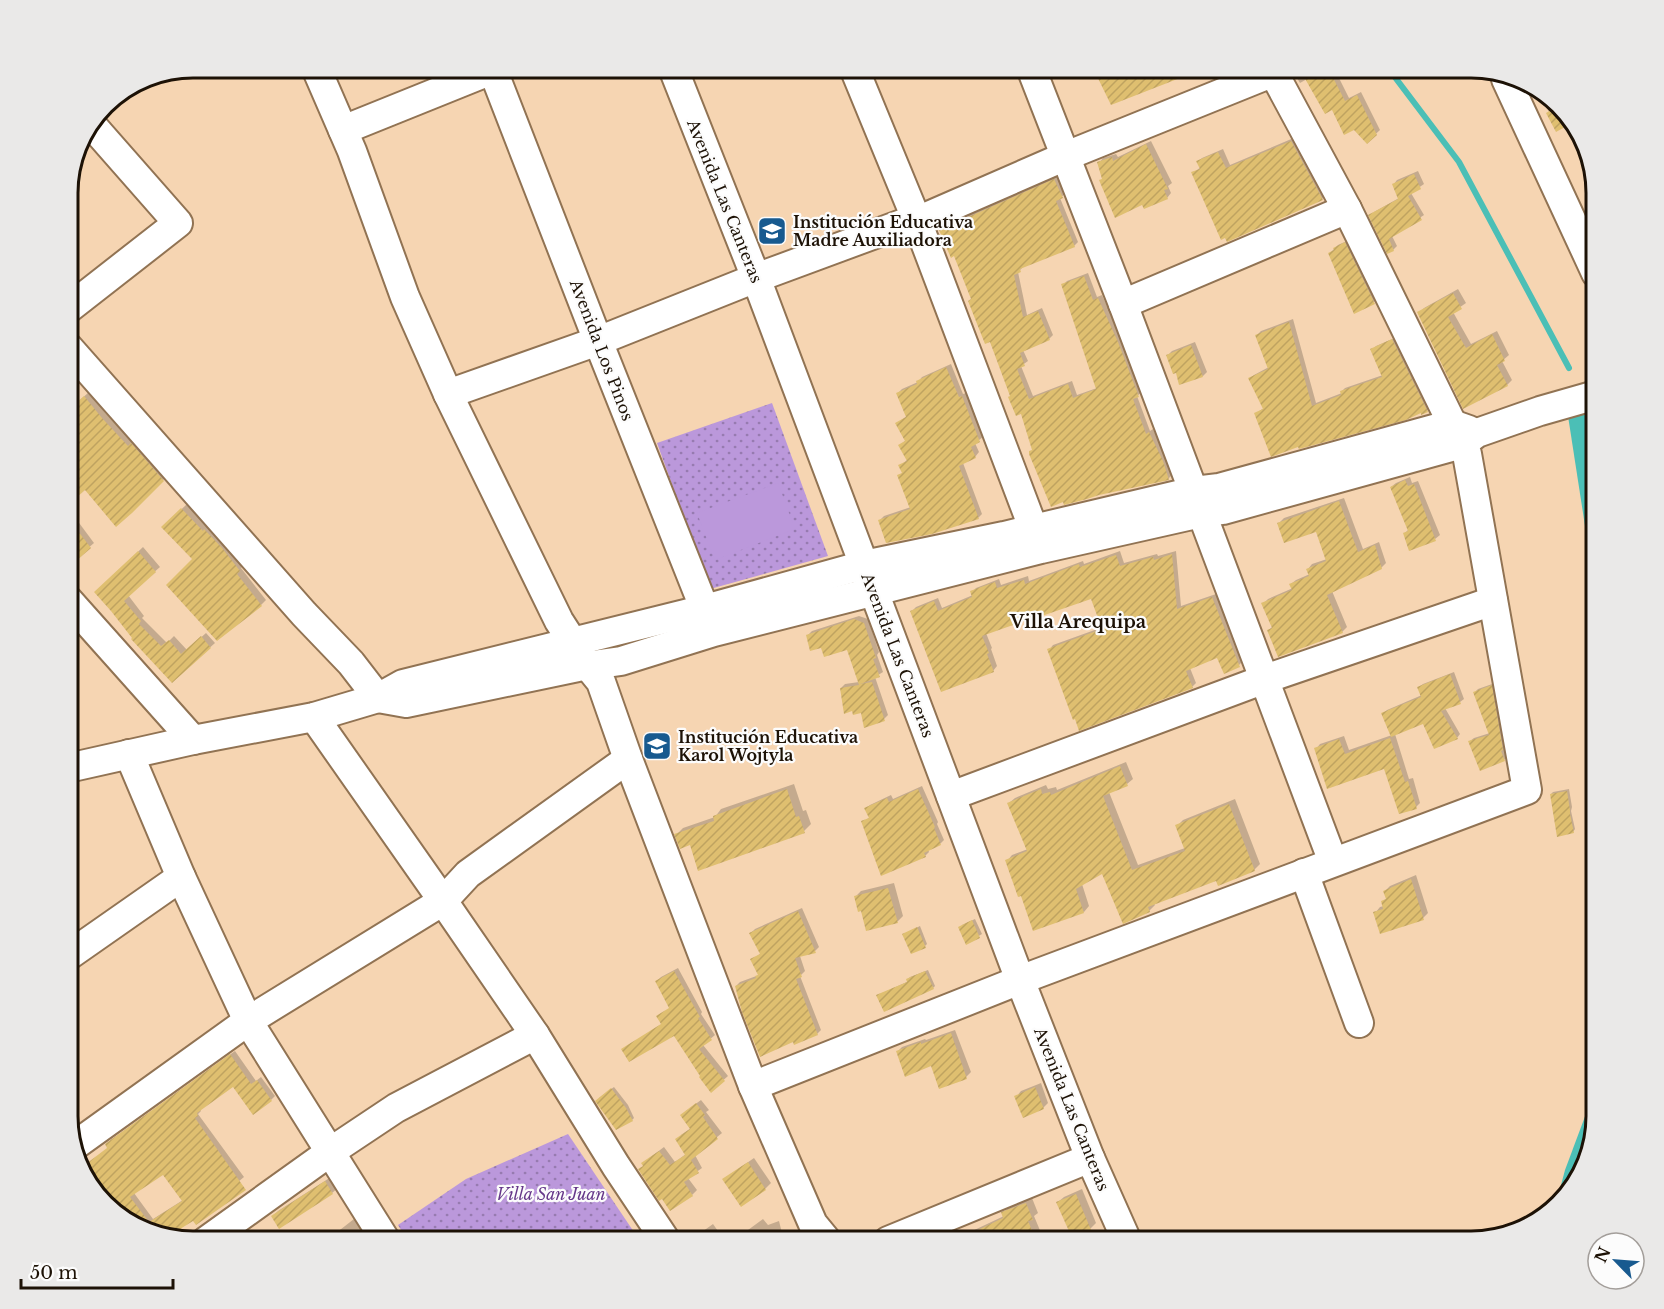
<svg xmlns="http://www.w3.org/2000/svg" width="1664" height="1309" viewBox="0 0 1664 1309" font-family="'Libre Baskerville',serif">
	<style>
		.park { fill: url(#park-dots) }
		.pitch { fill: #bb98db }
		.water { fill: #4bbfb6 }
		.shadow { fill: #0003; fill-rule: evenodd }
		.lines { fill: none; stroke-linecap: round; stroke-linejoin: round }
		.stream { stroke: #4bbfb6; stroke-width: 6 }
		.building { fill: url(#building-hatch); fill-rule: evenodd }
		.minor-casing { stroke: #917353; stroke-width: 32 }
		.minor { stroke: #fff; stroke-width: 28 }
		.labels { text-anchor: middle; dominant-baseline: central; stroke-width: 4.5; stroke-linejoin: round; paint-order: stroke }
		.street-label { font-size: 16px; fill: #1d1206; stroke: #fcfcfc }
		.poi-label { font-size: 16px; font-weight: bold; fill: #1d1206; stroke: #fcfcfc; text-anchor: start }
		.park-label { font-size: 16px; font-style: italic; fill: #653789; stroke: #fcfcfc }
		.neighbourhood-label { font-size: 18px; font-weight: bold; fill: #1d1206; stroke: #fcfcfc }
		.rim { fill: none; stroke: #1d1206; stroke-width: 3 }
	</style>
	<defs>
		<pattern id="park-dots" width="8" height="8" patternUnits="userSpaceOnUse" patternTransform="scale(1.5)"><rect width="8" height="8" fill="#bb98db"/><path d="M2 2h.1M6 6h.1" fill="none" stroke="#977bb0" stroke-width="1.8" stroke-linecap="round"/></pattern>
		<pattern id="building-hatch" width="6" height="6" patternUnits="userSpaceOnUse" patternTransform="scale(1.5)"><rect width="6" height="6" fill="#dfbf70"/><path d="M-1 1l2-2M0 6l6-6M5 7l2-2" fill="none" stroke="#bfa360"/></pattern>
	</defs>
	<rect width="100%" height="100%" fill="#f6d5b2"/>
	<g class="park">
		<polygon points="772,403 828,556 710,589 657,443"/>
		<polygon points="568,1134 640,1241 408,1241 398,1225 466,1179"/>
	</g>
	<polygon class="pitch" points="778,483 795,529 715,560 697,513"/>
	<g class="water">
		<polygon points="1596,401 1596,597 1566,403"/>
		<polygon points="1596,1087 1596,1116 1570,1193 1556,1204 1565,1170"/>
	</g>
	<g class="shadow">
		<polygon points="1094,68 1203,68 1111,103"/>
		<polygon points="1291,68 1334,68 1349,98 1361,92 1380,130 1367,142 1307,79 1300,83"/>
		<polygon points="1538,90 1548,94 1571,122 1549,112"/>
		<polygon points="1296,137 1327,194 1322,199 1228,240 1193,173 1201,167 1198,162 1202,158 1223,149 1230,165"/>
		<polygon points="1151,141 1172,183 1168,186 1171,193 1167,198 1143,203 1103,178 1099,163 1103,158 1116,154 1118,157"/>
		<polygon points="1591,168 1596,193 1596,198 1584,172"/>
		<polygon points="1418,171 1424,184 1411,193 1424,215 1392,236 1397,246 1393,250 1374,212 1399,198 1394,184 1397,180"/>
		<polygon points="1058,176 1066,193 1060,198 1078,242 1074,246 1024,266 1018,272 1027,315 1042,308 1053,335 1049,339 1023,350 1028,361 1021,366 1033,396 1072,381 1077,395 1097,388 1063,285 1067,281 1088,273 1097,297 1102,295 1121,337 1142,392 1137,396 1150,431 1153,429 1166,457 1172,475 1168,479 1033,449 1022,412 1012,396 955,254 941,230 944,226"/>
		<polygon points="1349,240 1378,299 1374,302 1329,254 1338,245"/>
		<polygon points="1458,289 1466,303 1453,312 1471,344 1497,331 1509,355 1502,361 1512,380 1507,385 1419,313 1424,308"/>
		<polygon points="1293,319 1316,403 1342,393 1341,392 1345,388 1383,375 1372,350 1376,346 1397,337 1431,407 1427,411 1256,413 1264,408 1250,379 1254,375 1269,367 1257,335 1261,331"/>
		<polygon points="1195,342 1207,372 1203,376 1177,371 1168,355 1172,351"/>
		<polygon points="951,364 963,394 966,393 983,437 975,443 979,452 975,457 963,463 982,514 978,518 880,520 884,516 911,507 899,476 903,472 900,466 908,459 900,445 906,440 897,423 907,416 898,393 902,389 918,382 922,377"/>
		<polygon points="89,392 106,414 133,443 136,440 168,475 131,512 86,488 68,503 68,411"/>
		<polygon points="1410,477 1412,483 1418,481 1440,535 1435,539 1410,549 1405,533 1409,529 1391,487 1396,483"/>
		<polygon points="1344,498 1363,549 1379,542 1386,563 1381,568 1332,591 1347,627 1342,632 1268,631 1273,626 1263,604 1268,599 1293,588 1291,584 1296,580 1310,574 1308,569 1312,564 1327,559 1317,530 1279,523 1284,518"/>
		<polygon points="187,504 244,565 241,568 266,600 261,605 194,559 163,527"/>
		<polygon points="68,508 94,543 73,561 68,555"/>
		<polygon points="143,547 160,567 128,595 144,616 142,618 167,643 174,636 187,650 206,633 215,643 172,681 96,592"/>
		<polygon points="1120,551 1124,563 1157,554 1158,556 1176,551 1181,606 1216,594 1243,661 1239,665 1217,657 1190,668 1196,683 1192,687 1049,650 1053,645 1103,627 1092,597 986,633 992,648 991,649 997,666 993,671 912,611 916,607 938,598 942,608 973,595 972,592 976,588 999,579 1001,585 1028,576 1029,581 1083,561 1084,564"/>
		<polygon points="859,616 868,619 879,652 877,655 883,672 875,677 888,715 884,719 862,711 841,688 845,684 859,682 848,648 822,646 808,635 812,631"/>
		<polygon points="1454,672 1464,699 1460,702 1445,708 1460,734 1457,738 1424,723 1395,734 1409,779 1413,778 1420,803 1416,807 1385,767 1316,749 1320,744 1344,736 1349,750 1392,735 1383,714 1387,710 1422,695 1419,687 1423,684"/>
		<polygon points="1495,683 1506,745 1504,747 1508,756 1504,760 1470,741 1474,738 1490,733 1475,692 1478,689"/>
		<polygon points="1126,762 1133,779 1127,784 1109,792 1138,865 1185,848 1177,826 1183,820 1235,799 1260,864 1254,870 1216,879 1154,903 1155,905 1149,911 1103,872 1082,884 1089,906 1084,912 1022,894 1007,861 1012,855 1028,849 1009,803 1015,798 1046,785 1048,789 1056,787 1057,790"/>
		<polygon points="794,784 803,811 806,810 811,824 804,831 676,835 683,828 715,817 721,809"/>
		<polygon points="922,786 938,822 937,824 944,840 940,844 928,849 929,852 925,856 882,874 863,822 870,817 866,809 870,805 891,795 893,799"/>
		<polygon points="1569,789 1572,807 1571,811 1575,829 1573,832 1551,794 1553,792"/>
		<polygon points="1416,875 1428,913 1423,918 1375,913 1380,907 1384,906 1383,901 1387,898 1385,891 1390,886"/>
		<polygon points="894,883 903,916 898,921 867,929 862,909 855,897 861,891"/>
		<polygon points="802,908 819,947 815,951 800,956 805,971 800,976 821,1030 817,1034 736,986 740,982 759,975 752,960 761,953 751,933 755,929"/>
		<polygon points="975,919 982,934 967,943 962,925"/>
		<polygon points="920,926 927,944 925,946 906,933"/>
		<polygon points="678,968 702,1012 701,1014 715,1035 703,1045 728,1076 711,1091 674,1034 623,1049 662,1024 671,1007 657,981 661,977"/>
		<polygon points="928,970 935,986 933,988 878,995 909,981 908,979 910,977"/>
		<polygon points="955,1030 971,1072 966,1077 898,1051 902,1047 925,1039 926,1040"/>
		<path d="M235,1051L256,1081L261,1077L275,1096L271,1100L234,1085L200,1109L201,1111L198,1114L244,1177L194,1219L170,1234L116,1215L107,1203L109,1202V1148L111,1140ZM164,1173L183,1200L153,1219L134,1193Z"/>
		<polygon points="1041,1083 1048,1103 1043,1108 1016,1097 1021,1091"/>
		<polygon points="614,1087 628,1105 634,1118 632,1120 599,1098"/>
		<polygon points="701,1100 709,1110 706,1112 722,1133 695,1155 702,1168 688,1178 697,1190 692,1195 644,1165 648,1159 664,1147 675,1162 686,1154 681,1135 691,1128 686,1111"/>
		<polygon points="754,1158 771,1183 765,1189 741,1205 724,1179"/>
		<polygon points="331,1177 338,1188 332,1193 273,1216 278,1211"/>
		<polygon points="1082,1189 1096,1223 1090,1229 1058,1202 1064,1197"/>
		<polygon points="1032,1198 1038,1213 1034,1216 1044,1240 1043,1241 951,1241 1004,1216 1003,1213 1009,1207"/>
		<polygon points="354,1219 371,1241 325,1241 327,1240"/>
		<polygon points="763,1219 768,1225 779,1221 784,1241 733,1241"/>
		<polygon points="713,1224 725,1241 689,1241 692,1239"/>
	</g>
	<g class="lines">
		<polyline class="stream" points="1388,68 1459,162 1569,368"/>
	</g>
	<g class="building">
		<polygon points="1093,68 1203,68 1203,69 1111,105"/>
		<polygon points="1299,68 1328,68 1345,101 1357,95 1377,135 1367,144 1354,130 1344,135 1332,110 1325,114"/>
		<polygon points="1558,106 1572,123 1556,132 1546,113"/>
		<polygon points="1291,141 1323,200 1227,242 1225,238 1221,240 1191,172 1200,169 1196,161 1218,152 1226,168"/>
		<polygon points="1146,144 1168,189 1164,190 1168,199 1144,209 1142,205 1115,218 1099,180 1102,179 1097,162 1112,157 1113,161"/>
		<polygon points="1414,174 1421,189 1408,196 1422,220 1389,239 1394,251 1387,254 1368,215 1398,199 1392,184"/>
		<polygon points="1054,179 1063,198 1056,201 1075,247 1020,269 1021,272 1014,275 1023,317 1038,311 1050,340 1020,353 1025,366 1017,369 1029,399 1068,384 1073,398 1096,389 1061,284 1084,276 1093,300 1098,298 1118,342 1139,397 1133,399 1146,434 1149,432 1163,461 1169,480 1099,495 1087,499 1064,505 1063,502 1051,507 1029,454 1029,451 1032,450 1021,414 1016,416 1008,397 1010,396 990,342 985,344 968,301 971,299 954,256 951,258 939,230"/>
		<polygon points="1345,242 1375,304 1354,314 1328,253 1334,250 1333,248"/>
		<polygon points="1453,293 1462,309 1448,317 1466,348 1492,334 1505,361 1497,365 1508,386 1463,409 1417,312"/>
		<polygon points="1289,322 1312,406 1341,395 1340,391 1382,377 1370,349 1392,339 1428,412 1421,415 1421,413 1406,420 1299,449 1298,447 1271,457 1254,413 1263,409 1248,378 1268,369 1255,335"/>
		<polygon points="1191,345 1203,377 1179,385 1176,373 1173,374 1166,355"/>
		<polygon points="946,367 959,397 962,396 980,442 971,447 976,458 959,466 979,519 932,534 886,543 878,520 910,509 897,475 902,473 898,465 907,461 898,445 905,441 895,423 906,417 896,393 917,384 916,381"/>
		<polygon points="84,396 102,418 128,446 131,443 164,481 132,513 116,527 85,490 68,505 68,453 78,445 68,433 68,410"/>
		<polygon points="1405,480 1408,486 1414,484 1436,541 1409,551 1403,533 1408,531 1390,487"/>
		<polygon points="1339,501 1358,552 1375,545 1382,569 1327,595 1343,633 1278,657 1267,630 1272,628 1261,603 1292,590 1289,584 1309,576 1306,569 1326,561 1316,532 1284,543 1277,523"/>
		<polygon points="181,508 203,531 204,529 222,548 240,571 237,574 262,606 217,641 166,585 192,559 161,527"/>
		<polygon points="68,518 91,548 68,568"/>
		<polygon points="138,551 156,572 124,601 141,621 139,624 161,646 169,640 181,654 201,636 211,648 172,683 131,639 132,638 111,611 94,592"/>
		<polygon points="1172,554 1177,609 1212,597 1240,667 1224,674 1217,658 1186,671 1193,688 1079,731 1075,719 1073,720 1047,649 1102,629 1091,599 1036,618 1036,617 982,636 989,653 987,654 994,672 941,692 910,611 934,601 938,611 972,597 970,591 995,582 997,588 1024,580 1025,584 1079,564 1080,567 1116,555 1120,566 1153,557 1154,560"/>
		<polygon points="854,619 864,623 876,658 873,659 880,677 860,684 872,682 885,721 864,728 861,713 853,715 852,711 844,714 840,688 859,685 847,650 824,657 821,648 810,651 806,635"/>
		<polygon points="1450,674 1461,704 1441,711 1458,739 1434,749 1423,724 1391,737 1381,713 1421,697 1417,687"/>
		<polygon points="1492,685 1503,750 1501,751 1505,761 1480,771 1468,741 1489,735 1473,692"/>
		<polygon points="1390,738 1405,782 1408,781 1417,809 1399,814 1384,769 1327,789 1314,748 1339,739 1345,754"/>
		<polygon points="1120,766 1128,786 1103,796 1132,870 1185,851 1175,825 1229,804 1255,871 1218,886 1216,881 1148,907 1150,912 1123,924 1102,874 1076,889 1084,913 1033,931 1021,896 1018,897 1005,860 1027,851 1007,803 1041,789 1042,794 1050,792 1051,795"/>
		<polygon points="787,789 796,817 799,816 805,833 698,871 690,845 680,849 674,834 714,821 713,816"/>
		<polygon points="918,789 935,827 934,828 941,845 924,853 926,857 881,876 861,821 869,818 864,808 887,798 889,802"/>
		<polygon points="1567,791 1570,810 1570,814 1574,833 1557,837 1550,794"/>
		<polygon points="1411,879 1424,920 1380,934 1373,912 1383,909 1381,901 1386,899 1383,891"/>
		<polygon points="888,888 898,923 866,931 861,911 858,912 854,896"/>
		<polygon points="798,911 816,953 795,958 802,977 796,979 818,1035 794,1045 793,1042 760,1057 742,1012 735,986 756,978 755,976 758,975 750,959 760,954 749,933"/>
		<polygon points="972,920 980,938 966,945 958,927"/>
		<polygon points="917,927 926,948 911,954 902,934"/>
		<polygon points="674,971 700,1017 698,1018 712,1040 699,1049 725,1081 711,1093 699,1077 700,1076 674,1036 629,1062 621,1049 661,1024 656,1016 669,1008 655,981"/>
		<polygon points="925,971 934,989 884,1012 876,995 907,982 906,979"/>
		<polygon points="951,1033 967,1079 939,1089 931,1066 905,1077 896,1051 921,1042 921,1044"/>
		<path d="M230,1054L251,1084L257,1080L272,1101L253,1115L233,1087L197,1113L198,1116L195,1118L246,1190L196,1225L193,1221L172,1234L116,1215L82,1167L107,1148L105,1144ZM163,1175L182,1201L149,1222L130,1197Z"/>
		<polygon points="1035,1087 1044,1109 1023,1118 1014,1096"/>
		<polygon points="611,1088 626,1108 633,1121 616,1130 595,1101"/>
		<polygon points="696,1103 705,1115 703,1117 718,1139 691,1160 699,1173 684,1182 693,1196 670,1211 662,1199 659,1201 638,1169 643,1166 641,1163 659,1151 670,1165 685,1155 675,1139 690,1129 680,1115"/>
		<polygon points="748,1162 766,1190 741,1207 722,1179"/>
		<polygon points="325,1181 333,1194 279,1229 271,1216"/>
		<polygon points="1076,1194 1091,1230 1072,1238 1056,1202"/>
		<polygon points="1026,1203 1033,1220 1028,1221 1037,1242 953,1242 1003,1218 1001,1212"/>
	</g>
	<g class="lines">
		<g class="minor-casing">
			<g id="minor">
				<polyline points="316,68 352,151 405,297 448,394 559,621 588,666 601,682 628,759 753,1086 813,1224 827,1241"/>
				<polyline points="492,68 598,341 711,625"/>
				<polyline points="673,68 756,278 1020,980 1090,1158 1127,1241"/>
				<polyline points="854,68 917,221 1040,546"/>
				<polyline points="1031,68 1123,304 1333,862"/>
				<polyline points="1506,79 1596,273"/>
				<polyline points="343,130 497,68"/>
				<polyline points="1123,304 1347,209"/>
				<polyline points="68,309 178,223 91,124"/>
				<polyline points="68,347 304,614 351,663 378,698 406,703 578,667 621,661 714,632 1041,549 1201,513 1223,510 1462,444 1477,433 1540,411 1596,395"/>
				<polyline points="448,394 598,341 756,278 902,224 917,221 1066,156 1274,72"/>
				<polyline points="68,600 193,740"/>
				<polyline points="314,717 443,901 535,1035 616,1166 666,1241"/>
				<polyline points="129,754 181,877 248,1021 386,1241"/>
				<polyline points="68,768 193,740 314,717 378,698 403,684 705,609 864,565 1004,536 1194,491 1219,488 1452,424 1469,430"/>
				<polyline points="951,796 1265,679 1493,601"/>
				<polyline points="1304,873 1359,1023"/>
				<polyline points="68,956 181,877"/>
				<polyline points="753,1086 1020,980 1527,790 1467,454 1347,209 1271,68"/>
				<polyline points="74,1146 248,1021 443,901 468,874 628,759"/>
				<polyline points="206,1241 330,1152 396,1108 535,1035"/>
				<polyline points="888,1241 1090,1158"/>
			</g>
		</g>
		<use href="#minor" class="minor"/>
	</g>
	<defs>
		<g id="school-square" transform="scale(1.5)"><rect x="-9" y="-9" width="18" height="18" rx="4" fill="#185a8f" stroke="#fcfcfc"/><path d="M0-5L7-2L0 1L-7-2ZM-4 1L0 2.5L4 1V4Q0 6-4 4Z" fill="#fff"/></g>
	</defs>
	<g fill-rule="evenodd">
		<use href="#school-square" x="772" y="231"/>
		<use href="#school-square" x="657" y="746"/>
	</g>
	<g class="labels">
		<g class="street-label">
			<text transform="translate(725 201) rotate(68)">Avenida Las Canteras</text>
			<text transform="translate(602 350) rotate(69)">Avenida Los Pinos</text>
			<text transform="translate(898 655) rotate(69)">Avenida Las Canteras</text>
			<text transform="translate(1072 1109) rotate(68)">Avenida Las Canteras</text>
		</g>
		<g class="poi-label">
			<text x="793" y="222">Institución Educativa<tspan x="793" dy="18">Madre Auxiliadora</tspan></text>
			<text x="678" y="737">Institución Educativa<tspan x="678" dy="18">Karol Wojtyla</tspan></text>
		</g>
		<g class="park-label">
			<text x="551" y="1194">Villa San Juan</text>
		</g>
		<g class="neighbourhood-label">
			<text x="1078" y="622">Villa Arequipa</text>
		</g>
	</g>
	<path d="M0 0H1664V1309H0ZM193 78H1471A115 115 0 0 1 1586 193V1116A115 115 0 0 1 1471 1231H193A115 115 0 0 1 78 1116V193A115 115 0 0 1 193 78Z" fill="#eae9e8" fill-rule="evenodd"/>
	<path class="rim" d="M193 78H1471A115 115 0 0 1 1586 193V1116A115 115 0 0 1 1471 1231H193A115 115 0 0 1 78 1116V193A115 115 0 0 1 193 78Z"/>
	<g transform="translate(1616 1261) rotate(295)"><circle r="28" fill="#fcfcfc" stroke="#a39e9a" stroke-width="1.5"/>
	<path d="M0-4.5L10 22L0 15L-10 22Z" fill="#185a8f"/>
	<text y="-9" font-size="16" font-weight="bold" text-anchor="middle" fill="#1d1206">N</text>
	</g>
	<path d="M21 1279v9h152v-9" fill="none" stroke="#1d1206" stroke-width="3"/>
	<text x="30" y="1279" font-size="18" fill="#1d1206" stroke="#fcfcfc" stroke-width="4.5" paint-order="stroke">50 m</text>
</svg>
